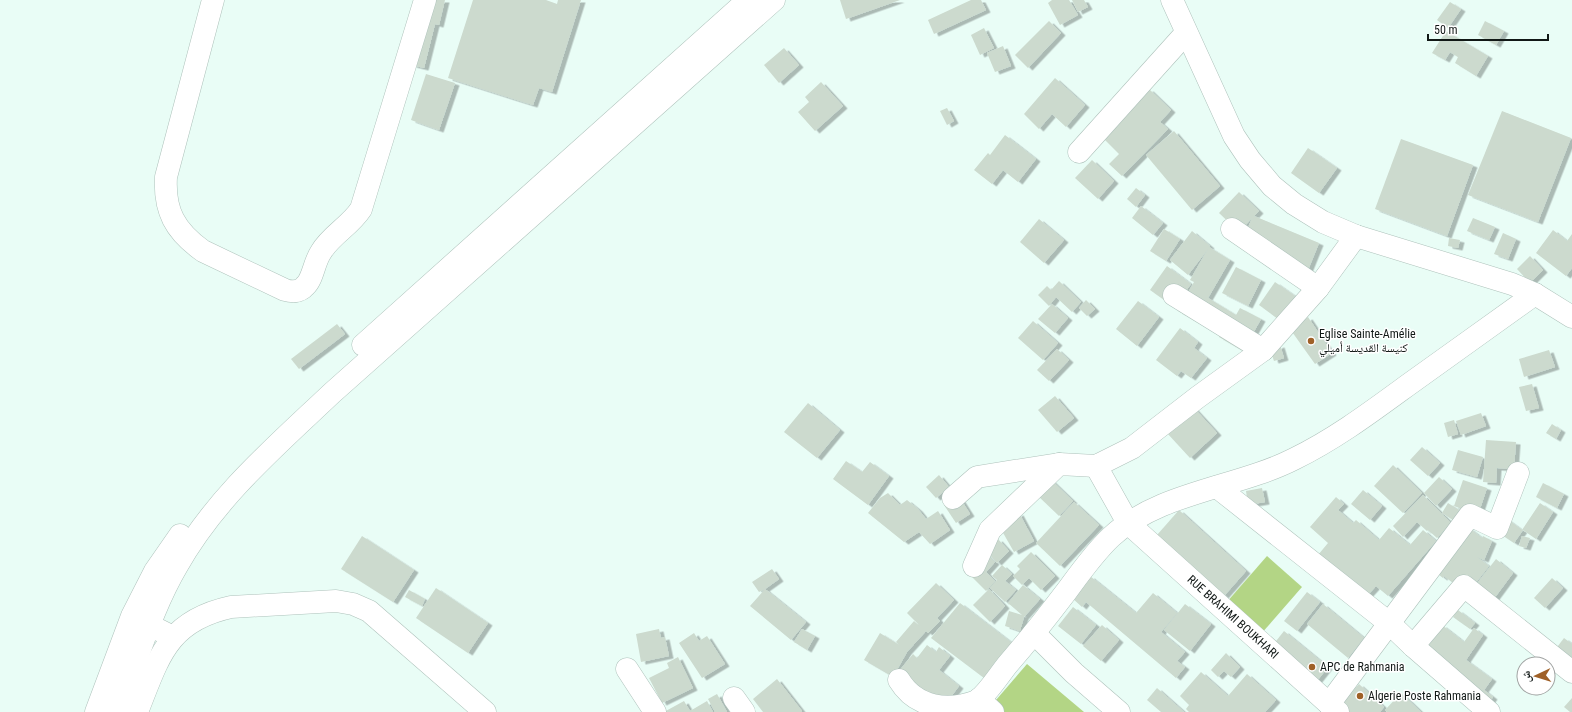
<svg xmlns="http://www.w3.org/2000/svg" width="1572" height="712" viewBox="0 0 1572 712" font-family="'Roboto Condensed','Noto Naskh Arabic',sans-serif">
	<style>
		.green { fill: #b3d585 }
		.building { fill: #ccdace; filter: url(#shadow) }
		.lines { fill: none; stroke-linecap: round; stroke-linejoin: round }
		.minor-casing { stroke: #aec2bb; stroke-width: 23 }
		.major-casing { stroke: #aec2bb; stroke-width: 23 }
		.minor { stroke: #fff; stroke-width: 22 }
		.major { stroke: #fff; stroke-width: 22 }
		.poi-dot { fill: #9f6027; stroke: #fff; stroke-width: 1.5 }
		.labels { text-anchor: middle; dominant-baseline: central; stroke-width: 3; stroke-linejoin: round; paint-order: stroke }
		.poi-label { font-size: 12px; fill: #111816; stroke: #fff; text-anchor: start }
		.street-label { font-size: 12px; fill: #111816; stroke: #fff }
	</style>
	<defs>
		<filter id="shadow"><feDropShadow dx="4.5" dy="2.5" stdDeviation="0" flood-color="#0004"/></filter>
	</defs>
	<rect width="100%" height="100%" fill="#e9fdf6"/>
	<g class="green">
		<polygon points="1267,556 1302,587 1261,634 1226,603"/>
		<polygon points="1027,664 1084,712 996,712 990,707"/>
	</g>
	<g class="building">
		<polygon points="431,0 445,0 439,25 435,24 424,68 412,65"/>
		<polygon points="473,0 546,0 557,4 558,0 581,0 552,92 539,88 533,105 448,78"/>
		<polygon points="840,0 900,0 846,19"/>
		<polygon points="971,0 981,0 986,10 934,34 928,20"/>
		<polygon points="1052,0 1069,0 1078,15 1060,25 1048,3"/>
		<polygon points="1072,0 1084,0 1088,7 1078,12"/>
		<polygon points="1450,2 1461,9 1448,28 1437,20"/>
		<polygon points="1049,21 1061,33 1028,68 1015,55"/>
		<polygon points="1485,21 1504,31 1496,45 1478,35"/>
		<polygon points="984,28 994,48 980,55 971,35"/>
		<polygon points="1446,31 1488,56 1476,76 1455,63 1458,57 1450,52 1445,60 1432,53"/>
		<polygon points="1003,46 1011,66 995,72 987,53"/>
		<polygon points="784,48 799,65 779,83 764,65"/>
		<polygon points="426,74 455,83 439,130 411,120"/>
		<polygon points="1055,78 1085,105 1066,127 1052,114 1039,129 1024,114"/>
		<polygon points="821,82 843,106 815,131 798,112 809,102 805,97"/>
		<polygon points="1149,89 1171,110 1160,122 1168,129 1122,176 1109,164 1119,154 1094,129"/>
		<polygon points="947,108 954,121 947,125 940,111"/>
		<polygon points="1502,111 1571,138 1538,222 1468,195"/>
		<polygon points="1174,131 1220,186 1192,210 1146,155"/>
		<polygon points="1005,135 1036,159 1018,182 1003,170 992,184 974,170 988,153 990,155"/>
		<polygon points="1401,139 1473,165 1447,236 1375,209"/>
		<polygon points="1308,148 1337,168 1319,193 1291,173"/>
		<polygon points="1092,160 1114,181 1098,199 1075,178"/>
		<polygon points="1136,188 1145,195 1136,207 1127,199"/>
		<polygon points="1239,192 1259,211 1254,216 1319,243 1306,275 1240,248 1252,218 1239,232 1219,213"/>
		<polygon points="1141,206 1163,223 1153,235 1132,218"/>
		<polygon points="1473,218 1495,227 1489,240 1467,231"/>
		<polygon points="1039,219 1064,240 1044,263 1020,242"/>
		<polygon points="1164,229 1180,239 1166,261 1150,251"/>
		<polygon points="1553,230 1567,241 1572,234 1572,268 1566,276 1536,253"/>
		<polygon points="1192,231 1210,246 1209,247 1230,260 1208,298 1236,315 1240,308 1261,319 1243,351 1219,337 1222,331 1201,319 1199,323 1178,311 1194,282 1190,280 1208,249 1188,275 1170,260"/>
		<polygon points="1503,233 1516,239 1508,259 1494,254"/>
		<polygon points="1449,238 1460,240 1458,248 1448,246"/>
		<polygon points="1530,256 1543,270 1530,283 1517,269"/>
		<polygon points="1167,266 1191,284 1174,307 1150,290"/>
		<polygon points="1236,267 1261,280 1248,306 1222,293"/>
		<polygon points="1059,281 1081,302 1072,312 1056,297 1049,306 1038,295 1047,286 1051,290"/>
		<polygon points="1275,282 1295,296 1278,319 1259,305"/>
		<polygon points="1086,300 1095,309 1087,316 1079,308"/>
		<polygon points="1138,301 1159,317 1137,346 1116,329"/>
		<polygon points="1052,304 1068,318 1055,333 1038,319"/>
		<polygon points="1308,317 1332,353 1315,364 1290,329"/>
		<polygon points="1033,321 1058,343 1043,360 1018,338"/>
		<polygon points="337,324 345,334 299,369 291,359"/>
		<polygon points="1180,328 1198,342 1194,348 1207,358 1191,378 1181,371 1177,376 1156,360"/>
		<polygon points="1280,345 1284,358 1274,361 1270,349"/>
		<polygon points="1057,349 1069,360 1049,381 1037,370"/>
		<polygon points="1549,350 1555,367 1524,377 1519,359"/>
		<polygon points="1532,384 1539,408 1526,411 1519,387"/>
		<polygon points="1055,396 1074,418 1057,432 1038,410"/>
		<polygon points="808,403 840,430 817,458 784,432"/>
		<polygon points="1194,408 1217,433 1190,458 1167,433"/>
		<polygon points="1481,413 1486,426 1461,435 1456,421"/>
		<polygon points="1454,420 1458,434 1448,437 1444,423"/>
		<polygon points="1552,424 1561,430 1556,439 1546,433"/>
		<polygon points="1486,440 1516,442 1514,469 1497,468 1496,483 1483,482"/>
		<polygon points="1422,447 1440,463 1428,476 1410,460"/>
		<polygon points="1458,450 1483,457 1477,477 1452,470"/>
		<polygon points="846,461 862,472 870,462 889,476 868,505 833,479"/>
		<polygon points="1393,465 1422,493 1403,513 1374,486"/>
		<polygon points="939,475 949,487 936,498 926,487"/>
		<polygon points="1439,477 1452,489 1436,506 1424,493"/>
		<polygon points="1051,480 1073,501 1059,516 1037,495"/>
		<polygon points="1463,480 1487,488 1478,515 1454,506"/>
		<polygon points="1543,483 1564,494 1557,508 1536,497"/>
		<polygon points="1262,488 1265,502 1248,505 1246,491"/>
		<polygon points="1363,490 1382,506 1370,520 1351,504"/>
		<polygon points="888,493 900,505 907,500 918,509 926,519 938,511 950,530 930,544 919,532 904,542 868,513 880,498"/>
		<polygon points="958,495 970,514 956,523 944,505"/>
		<polygon points="1423,495 1451,523 1437,538 1428,530 1427,531 1417,522 1403,537 1393,526"/>
		<polygon points="1336,497 1344,504 1338,510 1353,523 1356,520 1379,540 1389,528 1410,545 1423,530 1436,541 1388,596 1376,586 1357,607 1313,561 1328,543 1310,527"/>
		<polygon points="1074,502 1099,525 1060,566 1036,543"/>
		<polygon points="1448,503 1459,510 1453,520 1442,513"/>
		<polygon points="1540,503 1553,512 1536,539 1523,530 1514,543 1487,525 1496,511 1522,530"/>
		<polygon points="1179,510 1246,571 1224,596 1157,535"/>
		<polygon points="1019,513 1034,541 1014,552 998,524"/>
		<polygon points="1469,528 1482,538 1483,536 1492,541 1484,560 1477,557 1489,566 1467,594 1444,576 1443,578 1429,567"/>
		<polygon points="362,536 414,570 393,602 341,569"/>
		<polygon points="1522,536 1530,538 1526,548 1519,546"/>
		<polygon points="998,539 1009,551 997,563 986,551"/>
		<polygon points="984,552 995,562 986,572 995,581 986,591 968,573"/>
		<polygon points="1031,552 1055,576 1041,590 1029,578 1022,585 1013,576 1020,569 1017,566"/>
		<polygon points="1496,559 1513,573 1493,600 1475,586"/>
		<polygon points="1002,565 1012,574 1005,581 1016,590 1005,602 990,588 997,580 992,576"/>
		<polygon points="772,569 779,579 765,589 806,622 791,640 750,606 765,589 759,592 752,582"/>
		<polygon points="1090,576 1136,613 1153,593 1177,613 1161,632 1185,652 1177,661 1185,667 1176,678 1086,602 1082,607 1072,598"/>
		<polygon points="1552,578 1563,588 1545,608 1534,598"/>
		<polygon points="936,583 954,600 937,618 940,621 928,633 926,631 907,652 893,677 864,660 880,633 899,645 896,642 914,621 922,628 907,613"/>
		<polygon points="1023,585 1040,599 1024,617 1020,631 1005,626 1009,611 1022,615 1008,603"/>
		<polygon points="436,588 488,623 468,653 416,618"/>
		<polygon points="989,589 1005,606 990,622 973,605"/>
		<polygon points="409,590 425,599 422,606 405,597"/>
		<polygon points="1307,592 1320,602 1297,631 1284,621"/>
		<polygon points="960,603 1012,643 984,678 931,638"/>
		<polygon points="1185,604 1211,624 1190,651 1164,630"/>
		<polygon points="1323,604 1364,638 1348,658 1307,624"/>
		<polygon points="1073,607 1096,625 1081,644 1058,626"/>
		<polygon points="1458,610 1475,623 1470,629 1453,617"/>
		<polygon points="1102,625 1119,640 1101,661 1083,646"/>
		<polygon points="1442,625 1464,642 1474,628 1483,635 1466,660 1492,679 1484,690 1493,697 1486,707 1419,657"/>
		<polygon points="659,629 661,638 665,637 669,656 641,662 636,634"/>
		<polygon points="802,629 815,636 807,650 794,642"/>
		<polygon points="1284,631 1328,667 1313,686 1269,650"/>
		<polygon points="694,633 699,641 707,636 725,664 702,678 679,643"/>
		<polygon points="1564,638 1572,644 1572,678 1548,659"/>
		<polygon points="927,645 936,652 939,647 950,656 939,670 959,686 944,706 895,676 913,654 917,658"/>
		<polygon points="1226,653 1240,667 1231,677 1224,671 1218,677 1211,670"/>
		<polygon points="678,657 693,688 662,703 649,678 669,668 667,663"/>
		<polygon points="1201,672 1228,696 1247,674 1276,700 1265,712 1189,712 1186,709 1189,705 1180,696"/>
		<polygon points="777,679 802,711 801,712 763,712 753,699"/>
		<polygon points="1359,684 1384,707 1380,712 1343,712 1338,707"/>
		<polygon points="1157,688 1184,712 1161,712 1147,700"/>
		<polygon points="1401,693 1421,712 1387,712 1385,710"/>
		<polygon points="717,694 727,712 715,712 708,699"/>
		<polygon points="1572,698 1572,712 1570,712 1564,707"/>
		<polygon points="684,701 690,711 707,701 713,712 664,712"/>
	</g>
	<g class="lines">
		<g class="minor-casing">
			<g id="minor">
				<path d="M213,0L166,177C164,211 175,231 203,251L285,290C292,292 300,292 305,286C313,279 314,262 321,252C331,235 350,226 361,209L425,0"/>
				<polyline points="1079,152 1186,33"/>
				<polyline points="1232,229 1318,288"/>
				<polyline points="1174,295 1263,350"/>
				<polyline points="1096,466 1128,523 1338,712"/>
				<polyline points="1217,487 1389,623 1413,646 1489,712"/>
				<polyline points="953,498 977,477 1059,464"/>
				<polyline points="974,566 990,530 1059,464 1096,466 1132,448 1198,397 1263,350 1318,288 1356,236"/>
				<polyline points="1034,633 1074,673 1119,712"/>
				<polyline points="1413,646 1464,586 1572,672"/>
				<polyline points="627,669 655,712"/>
				<path d="M899,680C916,708 948,712 977,701C988,693 999,675 1008,664C1028,641 1047,617 1066,592C1080,573 1094,553 1111,537C1159,492 1237,488 1294,459C1335,439 1371,412 1408,385C1450,355 1493,324 1535,294"/>
				<polyline points="734,698 744,712"/>
				<polyline points="979,699 993,712"/>
				<polyline points="1329,704 1470,515 1497,528 1518,473"/>
				<path d="M137,712C159,657 167,621 231,607L336,601L353,604L369,611L485,712"/>
			</g>
		</g>
		<g class="major-casing">
			<g id="major">
				<polyline points="1172,0 1234,136 1250,160 1272,186 1294,204 1323,222 1356,236 1512,284 1535,294 1572,317"/>
				<polyline points="363,345 748,0"/>
				<polyline points="135,618 173,637"/>
				<polyline points="96,712 132,616 155,571 180,535"/>
				<path d="M116,712C137,663 150,612 177,566C215,498 276,446 332,393L774,0"/>
			</g>
		</g>
		<use href="#minor" class="minor"/>
		<use href="#major" class="major"/>
	</g>
	<g class="poi-dot">
		<circle cx="1311" cy="341" r="4"/>
		<circle cx="1312" cy="667" r="4"/>
		<circle cx="1360" cy="696" r="4"/>
	</g>
	<g class="labels">
		<g class="poi-label">
			<text x="1319" y="334">Eglise Sainte-Amélie<tspan x="1319" dy="14">كنيسة القديسة أميلي</tspan></text>
			<text x="1320" y="667">APC de Rahmania</text>
			<text x="1368" y="696">Algerie Poste Rahmania</text>
		</g>
		<g class="street-label">
			<text transform="translate(1233 617) rotate(42)">RUE BRAHIMI BOUKHARI</text>
		</g>
	</g>
	<g transform="translate(1536 676) rotate(266)"><circle r="19" fill="#ffffff" stroke="#a0a3a2"/>
	<path d="M0-3L7 15L0 10L-7 15Z" fill="#9f6027"/>
	<text y="-6" font-size="11" font-weight="bold" text-anchor="middle" fill="#111816">ش</text>
	</g>
	<path d="M1428 34v6h120v-6" fill="none" stroke="#111816" stroke-width="2"/>
	<text x="1434" y="34" font-size="12" fill="#111816" stroke="#ffffff" stroke-width="3" paint-order="stroke">50 m</text>
</svg>
